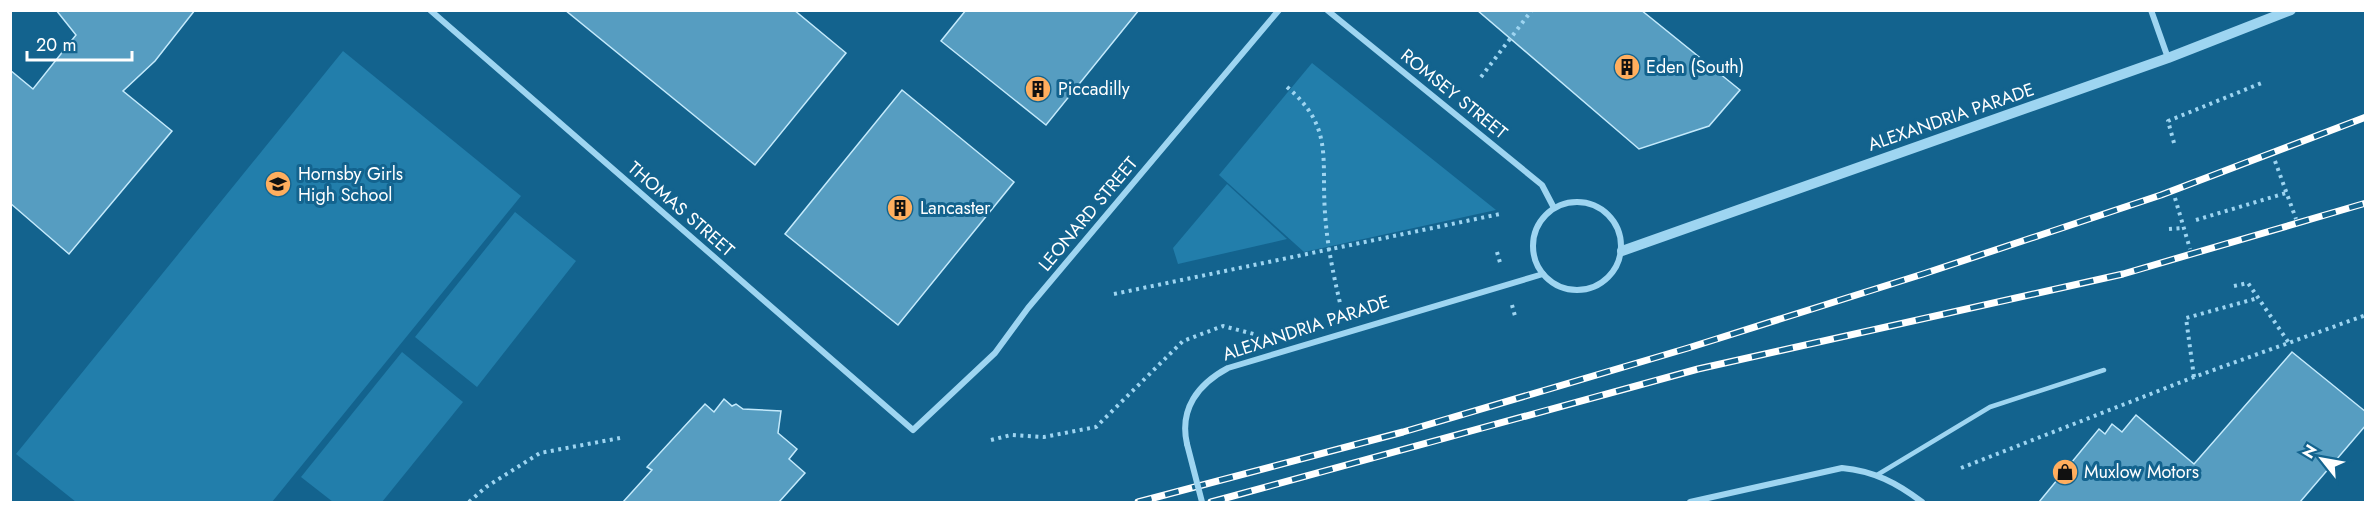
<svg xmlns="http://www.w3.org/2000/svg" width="2376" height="513" viewBox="0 0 2376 513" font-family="Jost,sans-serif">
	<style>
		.green { fill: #227eab }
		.building { fill: #569dc1; stroke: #c4eafc; stroke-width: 1.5 }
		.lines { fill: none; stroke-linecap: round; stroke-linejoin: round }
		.path { stroke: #9ed5f1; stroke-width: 4; stroke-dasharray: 3 4.5; stroke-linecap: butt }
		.service { stroke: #9ed5f1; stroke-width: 4.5 }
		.minor { stroke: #9ed5f1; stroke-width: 6 }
		.tertiary { stroke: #9ed5f1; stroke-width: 10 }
		.rail-casing { stroke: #fff; stroke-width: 7 }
		.rail { stroke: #13638e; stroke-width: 4.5; stroke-dasharray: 14; stroke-linecap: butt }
		.minor-bridge { stroke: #9ed5f1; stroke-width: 6 }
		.labels { text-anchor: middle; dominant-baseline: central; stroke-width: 6; stroke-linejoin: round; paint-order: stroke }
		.poi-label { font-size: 18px; fill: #fff; stroke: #13638e; text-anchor: start }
		.street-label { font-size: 18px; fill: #fff; stroke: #13638e }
	</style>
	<rect width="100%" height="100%" fill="#13638e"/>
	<g class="green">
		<polygon points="343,51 521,196 272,502 76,502 16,454"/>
		<polygon points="1312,63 1496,210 1304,252 1219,175"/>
		<polygon points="1227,184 1287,239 1178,264 1173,248"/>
		<polygon points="515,212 576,261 477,387 415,337"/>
		<polygon points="402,352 463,402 382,502 333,502 301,477"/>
	</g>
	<g class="building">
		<polygon points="56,10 195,10 155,61 123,91 172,131 69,254 10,203 10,70 33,89 76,35"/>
		<polygon points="565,10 794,10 846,53 755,165"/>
		<polygon points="966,10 1139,10 1046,125 941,41"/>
		<polygon points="1477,10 1641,10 1740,90 1709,126 1639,149"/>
		<polygon points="902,90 1014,182 898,325 785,234"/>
		<polygon points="2292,352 2366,412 2366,425 2300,502 2039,502 2099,429 2105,434 2112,424 2122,432 2136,415 2194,464"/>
		<polygon points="724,399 732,406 736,404 743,409 781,411 778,433 797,449 789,459 805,473 779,502 623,502 652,470 647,467 705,404 714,412"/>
	</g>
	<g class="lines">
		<g class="path">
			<polyline points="1481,77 1532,10"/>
			<path d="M1287,87C1334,127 1321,158 1325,213C1327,244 1333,273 1340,303"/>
			<polyline points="2174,143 2168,121 2264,82"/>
			<polyline points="2275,161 2296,219"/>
			<polyline points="2175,198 2190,249"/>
			<polyline points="2196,220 2286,193"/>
			<polyline points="2169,229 2183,228"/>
			<polyline points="1497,252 1501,266"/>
			<polyline points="2234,286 2248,283 2289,343"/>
			<polyline points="1114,294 1500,214"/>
			<polyline points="1512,305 1515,316"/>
			<polyline points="2194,377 2186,318 2258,298"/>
			<polyline points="991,440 1011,435 1044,437 1096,427 1183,341 1223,326 1254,334"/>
			<polyline points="1961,468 2194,377 2366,315"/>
			<polyline points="469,502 486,487 540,453 620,438"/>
		</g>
		<polyline class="service" points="1877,475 1990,407 2104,370"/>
		<g class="minor">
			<polyline points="430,10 913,430 995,353 1028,308 1279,10"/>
			<polyline points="1327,10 1542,185 1554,208"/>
			<polyline points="2151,10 2168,58"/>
			<circle cx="1577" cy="246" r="44"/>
			<path d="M1187,444C1179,409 1198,384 1228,368L1543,274"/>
			<path d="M1690,502L1842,468C1874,471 1897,483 1922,502"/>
		</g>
		<polyline class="tertiary" points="1622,251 2168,58 2291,10"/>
		<g class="rail-casing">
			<g id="rail">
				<polyline points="1138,502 1403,432 1688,348 1923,274 2161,195 2366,117"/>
				<polyline points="1211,502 1698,369 2123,274 2366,203"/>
			</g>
		</g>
		<use href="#rail" class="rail"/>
		<polyline class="minor-bridge" points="1187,444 1202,502"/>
	</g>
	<defs>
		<g id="building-disc" transform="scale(1.35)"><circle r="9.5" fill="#ffae5e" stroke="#13638e"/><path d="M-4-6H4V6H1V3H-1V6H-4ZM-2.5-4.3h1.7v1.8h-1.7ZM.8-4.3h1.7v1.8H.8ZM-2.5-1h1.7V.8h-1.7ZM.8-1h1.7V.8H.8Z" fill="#111"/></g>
		<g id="school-disc" transform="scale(1.35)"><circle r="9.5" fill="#ffae5e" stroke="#13638e"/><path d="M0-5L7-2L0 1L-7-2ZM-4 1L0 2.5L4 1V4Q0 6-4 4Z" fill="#111"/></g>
		<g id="shop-disc" transform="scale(1.35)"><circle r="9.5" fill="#ffae5e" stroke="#13638e"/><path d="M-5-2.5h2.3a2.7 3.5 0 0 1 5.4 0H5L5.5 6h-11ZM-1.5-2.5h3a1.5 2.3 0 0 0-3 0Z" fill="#111"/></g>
	</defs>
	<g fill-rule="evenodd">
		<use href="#building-disc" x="1627" y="67"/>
		<use href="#building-disc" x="1038" y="89"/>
		<use href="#school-disc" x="278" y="184"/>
		<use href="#building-disc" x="900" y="208"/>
		<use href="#shop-disc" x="2065" y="472"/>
	</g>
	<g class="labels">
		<g class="poi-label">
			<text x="1646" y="67">Eden (South)</text>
			<text x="1058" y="89">Piccadilly</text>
			<text x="298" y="174">Hornsby Girls<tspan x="298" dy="21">High School</tspan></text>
			<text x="920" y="208">Lancaster</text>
			<text x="2084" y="472">Muxlow Motors</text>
		</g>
		<g class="street-label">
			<text transform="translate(1454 94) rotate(39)">ROMSEY STREET</text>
			<text transform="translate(1951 117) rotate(-19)">ALEXANDRIA PARADE</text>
			<text transform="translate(681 209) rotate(41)">THOMAS STREET</text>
			<text transform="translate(1088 214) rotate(-50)">LEONARD STREET</text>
			<text transform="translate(1306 328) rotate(-18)">ALEXANDRIA PARADE</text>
		</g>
	</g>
	<rect width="2376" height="513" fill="none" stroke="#ffffff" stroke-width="24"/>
	<g transform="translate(2322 459) rotate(301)" stroke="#13638e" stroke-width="4.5" paint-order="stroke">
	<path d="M0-4.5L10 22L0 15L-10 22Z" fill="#ffffff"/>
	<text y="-9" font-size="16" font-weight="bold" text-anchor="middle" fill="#ffffff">N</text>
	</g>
	<path d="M27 51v9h105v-9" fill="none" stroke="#ffffff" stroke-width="3"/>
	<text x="36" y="51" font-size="18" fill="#ffffff" stroke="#13638e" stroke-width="4.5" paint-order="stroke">20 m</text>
</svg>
